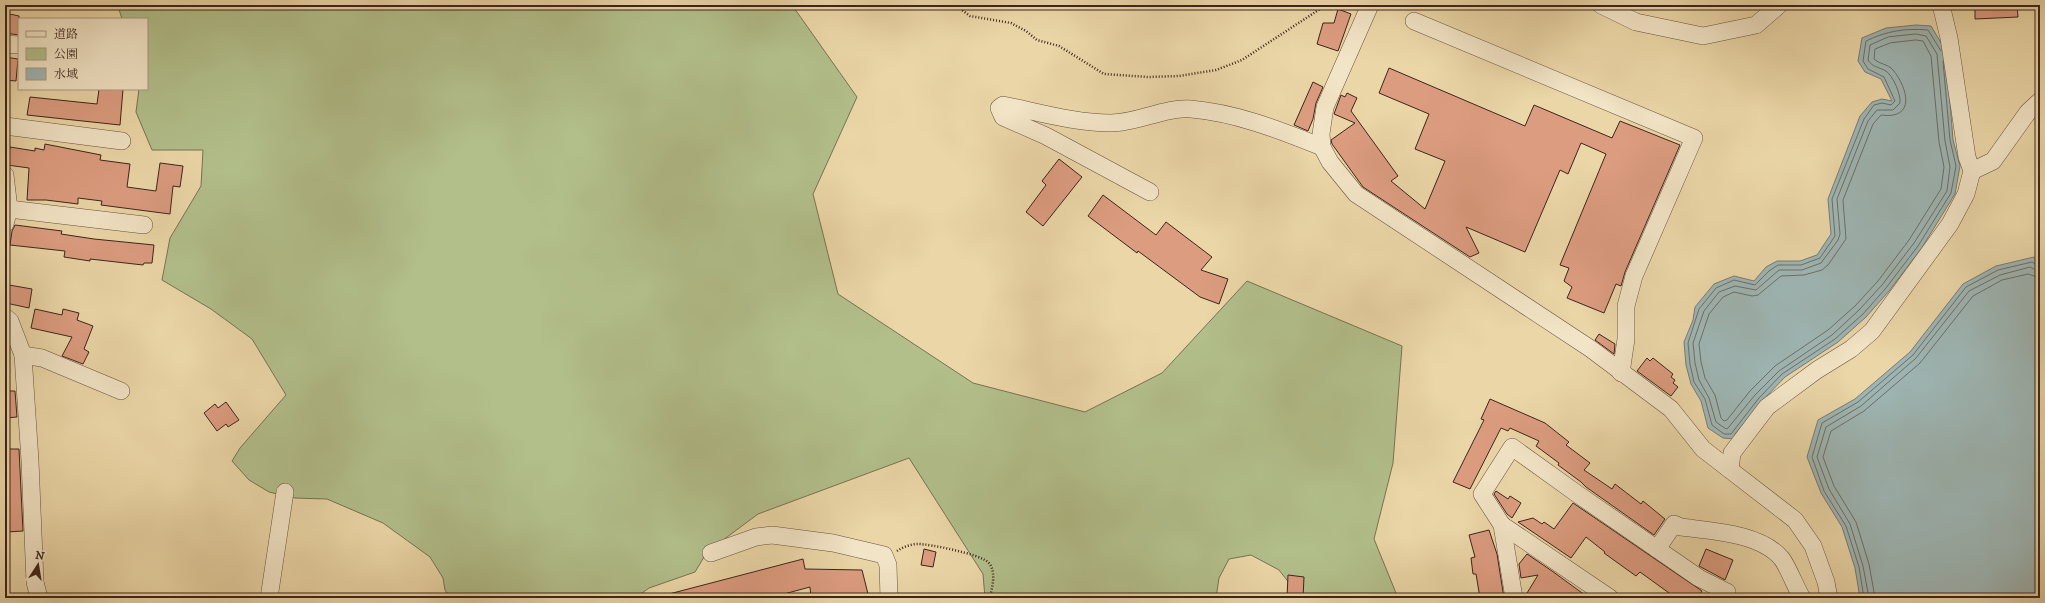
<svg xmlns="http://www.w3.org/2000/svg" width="2045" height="603" viewBox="0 0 2045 603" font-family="'IM FELL DW Pica','Noto Serif JP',serif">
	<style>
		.green { fill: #b2bf8b; stroke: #787253 }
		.water { fill: #9eb6b4; stroke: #777c77 }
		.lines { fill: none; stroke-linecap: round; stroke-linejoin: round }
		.shore { stroke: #6e6e68; stroke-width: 1 }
		.building { fill: #dc9c80; stroke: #3d251b }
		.street-casing { stroke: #68513e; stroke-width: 18 }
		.path { stroke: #3d251b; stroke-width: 2.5; stroke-dasharray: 1 2; stroke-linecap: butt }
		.street { stroke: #f2e4c6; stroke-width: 17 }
	</style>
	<rect width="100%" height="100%" fill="#ebd6a7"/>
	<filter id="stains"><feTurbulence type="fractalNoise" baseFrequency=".005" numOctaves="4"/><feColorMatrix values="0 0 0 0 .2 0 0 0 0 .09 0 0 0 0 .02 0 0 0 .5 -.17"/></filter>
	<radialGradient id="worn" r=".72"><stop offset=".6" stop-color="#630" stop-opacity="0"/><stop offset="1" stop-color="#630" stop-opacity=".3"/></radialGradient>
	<polygon class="green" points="115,5 792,5 857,97 813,194 838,294 973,383 1085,412 1162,373 1247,281 1402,346 1393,463 1374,539 1398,598 1301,598 1279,570 1251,555 1229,559 1219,578 1216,598 985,598 983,574 909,458 758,514 707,552 695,572 649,588 635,598 450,598 445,590 443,578 430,557 383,523 327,499 295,498 269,492 249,480 232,461 240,448 286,395 252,339 211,309 162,280 170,238 201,186 203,150 152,150 136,112 139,89 147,89 147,19 122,19 118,6"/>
	<g class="water">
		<polygon points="1916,25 1931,26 1946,51 1953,140 1960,166 1955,194 1921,249 1889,291 1866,317 1838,342 1785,377 1762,401 1735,434 1734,439 1723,438 1708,428 1701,401 1691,384 1686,365 1684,342 1693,320 1695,307 1714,284 1734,276 1754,281 1766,267 1777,261 1800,261 1817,255 1831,234 1828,199 1860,116 1872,102 1882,99 1892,101 1881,79 1865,72 1858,61 1862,38 1886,28"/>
		<polygon points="2034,257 2040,265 2040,598 1860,598 1855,568 1842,527 1821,493 1807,457 1818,420 1855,399 1910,352 1963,284 1996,266"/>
	</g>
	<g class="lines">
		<g class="shore">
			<path d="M1916,34L1926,36L1937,54L1945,141L1950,167L1947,191L1914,243L1882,285L1859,310L1832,335L1779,371L1755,395L1728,428L1726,429L1716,422L1709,398L1699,380L1695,363L1693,343L1704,311L1719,292L1735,286L1756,290L1779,270H1802L1821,263L1838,240L1840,234L1837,199L1868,121L1877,110H1893L1900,103C1901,94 1893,76 1886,71C1879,67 1872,67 1868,60L1870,45L1888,37Z"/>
			<path d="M1916,40L1923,41L1931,56L1939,142L1944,167L1941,189L1909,240L1878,281L1855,306L1828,330L1775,366L1750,391L1727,420L1724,421L1721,418L1715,395L1705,378L1701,362L1699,344L1709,314L1723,297L1734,292L1752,296L1758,295L1781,276L1804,275L1822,270L1828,265L1846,239L1843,200L1873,124L1881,115C1916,120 1908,88 1893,70C1888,64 1879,64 1874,59L1875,49L1890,43Z"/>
			<path d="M1941,51L1928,30C1906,28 1886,31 1866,41L1863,61L1868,69L1884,77L1895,101L1891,105L1882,103L1874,105L1864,119L1832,199L1835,236L1820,258L1801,265H1778L1769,271L1755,285L1734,280L1716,288L1699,309L1688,343L1690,364L1694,382L1705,399L1712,425L1724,434H1731L1759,398L1782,374L1835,339L1863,314L1886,288L1918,246L1951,193L1956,166L1950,140L1943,61"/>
			<polyline points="1864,598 1859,567 1846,526 1824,491 1812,457 1822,423 1858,402 1913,355 1966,287 1998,270 2032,262 2040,267"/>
			<polyline points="1869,598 1863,566 1850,524 1829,489 1817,457 1826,427 1861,406 1916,358 1969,291 2000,275 2030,267 2040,272"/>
			<polyline points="1875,598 1869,564 1856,522 1834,486 1823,457 1831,431 1864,411 1920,363 1973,296 2002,280 2028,274 2040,278"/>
		</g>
	</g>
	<g class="building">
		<polygon points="1975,5 2017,5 2018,17 1975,19"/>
		<polygon points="1338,9 1351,14 1338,51 1317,44 1323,23 1334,23"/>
		<polygon points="5,13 19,16 19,35 5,33"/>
		<polygon points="5,57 18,59 16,81 5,80"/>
		<polygon points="1389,68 1525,126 1534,105 1612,138 1620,121 1680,145 1625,272 1621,286 1616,284 1604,313 1567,298 1572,287 1564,281 1569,268 1560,265 1606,154 1581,143 1568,174 1560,170 1525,252 1466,227 1479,253 1470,257 1363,187 1332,144 1331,140 1355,123 1334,114 1341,95 1345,97 1347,93 1357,98 1351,111 1398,176 1391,181 1425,209 1445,161 1415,149 1429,114 1379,93"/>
		<polygon points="1313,82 1323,87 1316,103 1313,119 1308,131 1294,125"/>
		<polygon points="99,89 123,89 120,125 27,115 30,97 97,104"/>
		<polygon points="45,144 101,155 100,160 130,164 127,187 156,191 160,163 183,166 180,187 173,186 170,214 101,205 102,201 78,198 78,204 46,200 27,200 29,168 7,165 10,147 35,151 35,148 44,150"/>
		<polygon points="1059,159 1082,177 1043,226 1026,212 1046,185 1042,181"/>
		<polygon points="1103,195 1156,235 1166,222 1212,257 1201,270 1228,279 1219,304 1200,297 1138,251 1137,253 1088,216"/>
		<polygon points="15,225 62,231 61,234 94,239 154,245 152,263 144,263 143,265 90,259 90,261 64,257 65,251 10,245 12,231"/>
		<polygon points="9,285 32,289 29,308 6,303"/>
		<polygon points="35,309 62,315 63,309 79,313 77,320 93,326 84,349 89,352 83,364 62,356 72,337 31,328"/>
		<polygon points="1599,334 1615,344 1614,354 1595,340"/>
		<polygon points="1647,358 1650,361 1653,358 1673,374 1671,377 1675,380 1673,383 1678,387 1671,396 1637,371"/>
		<polygon points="5,391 15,391 17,417 5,418"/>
		<polygon points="1490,399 1545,423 1569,442 1566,445 1590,463 1584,470 1612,489 1615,484 1641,504 1643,501 1665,519 1654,535 1586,487 1581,482 1558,465 1559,463 1536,446 1539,441 1510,428 1508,431 1501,428 1470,489 1453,482 1484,420 1481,419"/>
		<polygon points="226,402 239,420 228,427 226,424 217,431 204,413 215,404 218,408"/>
		<polygon points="7,449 19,449 23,531 6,532 5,451"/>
		<polygon points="1496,491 1508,499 1510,496 1521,503 1512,518 1507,514 1494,494"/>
		<polygon points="1573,503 1702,591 1698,598 1676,598 1640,572 1636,576 1604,553 1605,552 1586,537 1571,558 1518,522 1533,518 1542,524 1544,522 1554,529"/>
		<polygon points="1489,530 1497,554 1504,598 1480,598 1476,574 1473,574 1471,558 1475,557 1469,535"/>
		<polygon points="924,549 936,552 933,567 921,565"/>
		<polygon points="1706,549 1733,560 1725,580 1699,566"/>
		<polygon points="1527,554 1552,571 1589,598 1524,598 1538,575 1521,578 1519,564"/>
		<polygon points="803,559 805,569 862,570 869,598 811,598 810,587 769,598 670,598 669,594"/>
		<polygon points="1288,575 1304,577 1303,598 1287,598"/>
	</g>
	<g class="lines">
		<g class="street-casing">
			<g id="street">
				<polyline points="1370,5 1325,107 1321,134 1322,147 1330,162 1356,194 1591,349 1671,409 1703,449 1795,520 1813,546 1826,582 1829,598"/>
				<polyline points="1601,5 1636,22 1703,36 1756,25 1779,5"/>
				<polyline points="1414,21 1694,138 1634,276 1626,306 1626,339 1621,373"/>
				<polyline points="5,44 19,45"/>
				<polyline points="5,126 122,141"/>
				<polyline points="1972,171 1993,161 2028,112 2040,101"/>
				<polyline points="5,175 9,209 5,224"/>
				<path d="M1150,192L1046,136L1003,117L999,108L1003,105C1038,112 1075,123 1111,123C1138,123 1164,107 1191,109C1237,113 1279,130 1322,147"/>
				<polyline points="9,209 144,225"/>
				<polyline points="5,317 10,321 23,355 30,461 35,582 39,598"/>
				<polyline points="23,355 42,358 121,391"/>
				<polyline points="1730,470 1732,453 1767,407 1817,370 1851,349 1872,331 1950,224 1966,194 1972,171 1967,157 1949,38 1942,9 1944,5"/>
				<polyline points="1502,525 1610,598"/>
				<path d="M1657,549L1674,524L1681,527C1711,531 1761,533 1782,559C1788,567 1796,588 1802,598"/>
				<polyline points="711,553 756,537 772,535 833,543 884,555 888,565 889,598"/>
				<polyline points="269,598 285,492"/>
				<polyline points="1514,598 1502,525 1482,494 1512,447 1576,493 1699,578 1727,592 1727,598"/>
			</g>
		</g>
		<g class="path">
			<polyline points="955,5 970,16 1011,23 1026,31 1037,40 1059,46 1104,74 1148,77 1179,76 1216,70 1242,60 1320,9 1329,5"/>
			<path d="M897,551C903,547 911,544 918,544C930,544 979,554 988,562C997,571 992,587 990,598"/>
		</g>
		<use href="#street" class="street"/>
	</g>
	<rect width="2045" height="603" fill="none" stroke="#ebd6a7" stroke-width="20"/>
	<rect x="6" y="6" width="2033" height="591" fill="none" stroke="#3d251b" stroke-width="2"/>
	<rect x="10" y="10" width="2025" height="583" fill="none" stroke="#3d251b"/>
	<rect x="18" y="18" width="130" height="72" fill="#f2e4c6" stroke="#aa9882"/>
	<rect x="26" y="31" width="20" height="6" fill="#f2e4c6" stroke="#aa9882"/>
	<text x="54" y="38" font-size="12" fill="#3d251b">道路</text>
	<rect x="26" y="48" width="20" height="12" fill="#b2bf8b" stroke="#aa9882"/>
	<text x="54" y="58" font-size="12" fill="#3d251b">公園</text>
	<rect x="26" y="68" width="20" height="12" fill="#9eb6b4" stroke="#aa9882"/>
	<text x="54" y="78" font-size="12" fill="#3d251b">水域</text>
	<g transform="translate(38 565) rotate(12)" stroke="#f2e4c6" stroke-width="3" paint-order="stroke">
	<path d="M0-3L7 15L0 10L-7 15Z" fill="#3d251b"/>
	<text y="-6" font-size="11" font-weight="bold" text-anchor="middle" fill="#3d251b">N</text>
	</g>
	<rect width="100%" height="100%" filter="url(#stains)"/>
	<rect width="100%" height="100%" fill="url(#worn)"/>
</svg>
